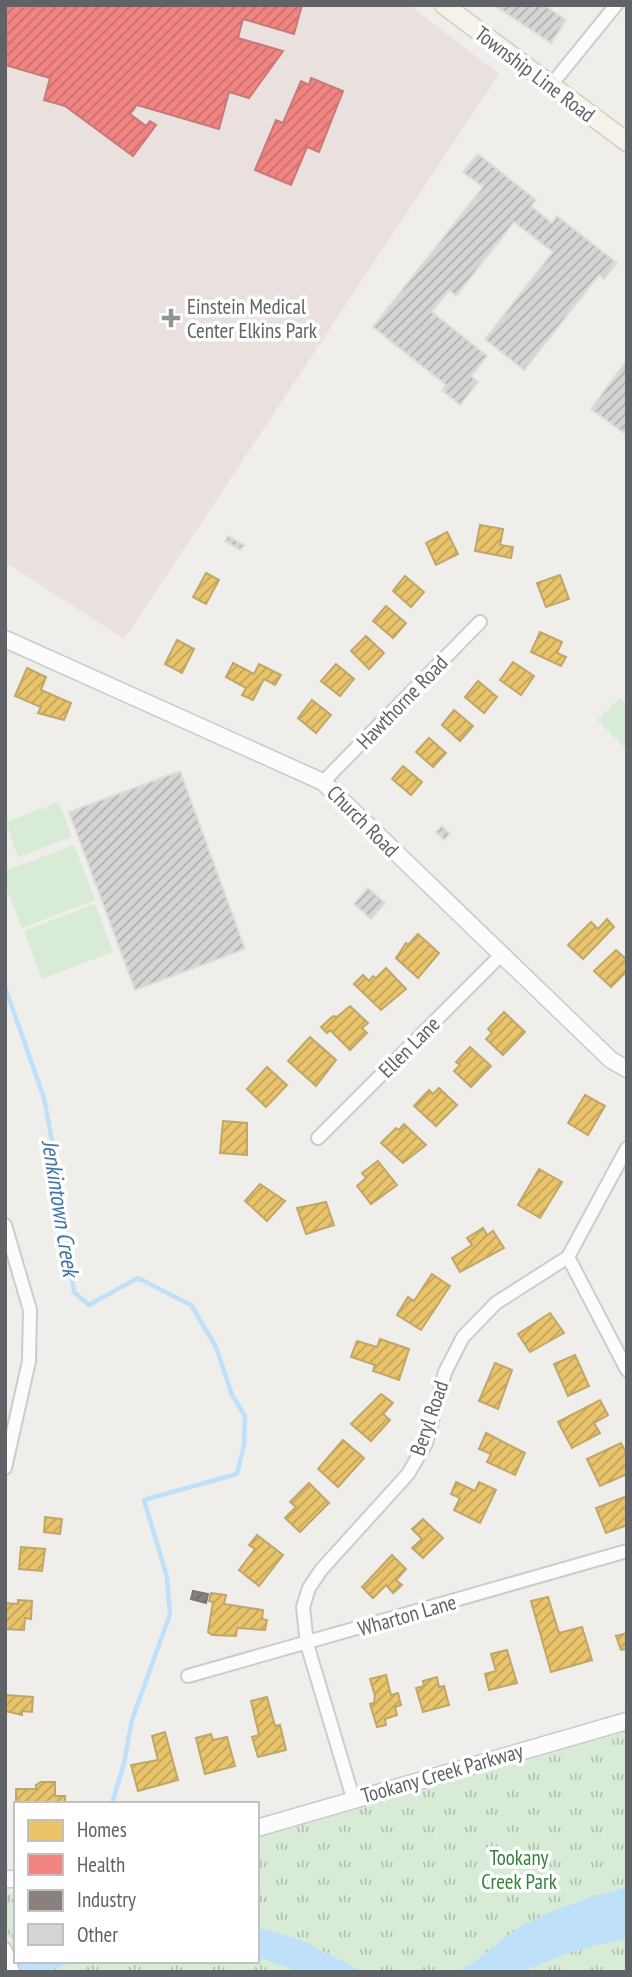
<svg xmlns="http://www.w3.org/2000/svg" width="632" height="1977" viewBox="0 0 632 1977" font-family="'PT Sans Narrow',sans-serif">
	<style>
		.medical { fill: #eae0de }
		.green { fill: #d8ebd6 }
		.park { fill: url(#park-tufts) }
		.water { fill: #bfe0f9 }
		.homes { fill: url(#homes-hatch); stroke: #c0a769; stroke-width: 2 }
		.health { fill: url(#health-hatch); stroke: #c67a7a; stroke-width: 2 }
		.industry { fill: url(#industry-hatch); stroke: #7d7876; stroke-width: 2 }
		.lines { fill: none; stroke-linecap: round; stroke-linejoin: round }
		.stream { stroke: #bfe0f9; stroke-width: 4.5 }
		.building { fill: url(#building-hatch); stroke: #deddd9; stroke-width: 2 }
		.street-casing { stroke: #cbcccc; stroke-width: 16 }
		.secondary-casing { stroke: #cacacb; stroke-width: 19 }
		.primary-casing { stroke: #d7ceb8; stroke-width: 21 }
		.street { stroke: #fdfcfc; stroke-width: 12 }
		.secondary { stroke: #fdfcfc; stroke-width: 16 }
		.primary { stroke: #f4f2e9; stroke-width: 18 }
		.poi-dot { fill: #919496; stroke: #fff; stroke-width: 2.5 }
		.labels { text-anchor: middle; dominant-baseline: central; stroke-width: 7; stroke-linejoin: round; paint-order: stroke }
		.street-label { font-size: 21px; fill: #5f6368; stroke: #fff }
		.poi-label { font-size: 21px; fill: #5f6368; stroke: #fff; text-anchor: start }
		.park-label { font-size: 21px; fill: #348238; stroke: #fff }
		.water-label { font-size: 23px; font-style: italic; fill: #4174aa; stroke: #fff }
	</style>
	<defs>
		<pattern id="park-tufts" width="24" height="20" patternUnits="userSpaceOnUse" patternTransform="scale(1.75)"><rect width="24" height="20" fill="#d8ebd6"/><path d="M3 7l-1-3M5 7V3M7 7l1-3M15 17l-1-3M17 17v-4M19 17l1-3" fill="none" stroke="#b2c2b1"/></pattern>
		<pattern id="homes-hatch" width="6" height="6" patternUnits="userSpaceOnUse" patternTransform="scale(1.75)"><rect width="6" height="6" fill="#e9c46a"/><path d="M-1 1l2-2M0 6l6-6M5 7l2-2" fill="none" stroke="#c0a35b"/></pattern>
		<pattern id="health-hatch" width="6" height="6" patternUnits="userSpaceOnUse" patternTransform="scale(1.75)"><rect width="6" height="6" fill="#f28482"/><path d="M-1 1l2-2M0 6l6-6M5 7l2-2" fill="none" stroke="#c7706e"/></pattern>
		<pattern id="industry-hatch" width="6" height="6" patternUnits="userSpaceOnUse" patternTransform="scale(1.75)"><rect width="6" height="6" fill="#8a817c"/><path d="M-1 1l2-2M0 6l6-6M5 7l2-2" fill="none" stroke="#6e6865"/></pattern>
		<pattern id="building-hatch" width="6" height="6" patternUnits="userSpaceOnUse" patternTransform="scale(1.75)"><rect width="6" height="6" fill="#d6d5d3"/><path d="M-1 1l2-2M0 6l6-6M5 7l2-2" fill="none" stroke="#b1b0af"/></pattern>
	</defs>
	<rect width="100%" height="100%" fill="#efeeea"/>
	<polygon class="medical" points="5,5 409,5 499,74 124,639 5,562"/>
	<g class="green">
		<polygon points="620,698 627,705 627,750 597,720"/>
		<polygon points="59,802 72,837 18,857 6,822"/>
		<polygon points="74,845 95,900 22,928 5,884 5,871"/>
		<polygon points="95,904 113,952 42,979 24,931"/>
	</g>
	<g class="park">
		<polygon points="627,1731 627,1972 23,1972 19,1961 257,1961 257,1838"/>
		<polygon points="16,1891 16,1953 5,1925 5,1895"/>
	</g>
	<g class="water">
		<path d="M627,1887V1938L570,1952L523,1972H458C483,1959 501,1937 525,1924C556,1907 592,1897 627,1887Z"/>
		<polygon points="257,1927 301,1940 363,1972 301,1972 257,1957"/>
		<polygon points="16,1952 16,1961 76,1961 47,1972 5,1972 5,1956"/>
	</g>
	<g class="homes">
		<polygon points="480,525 503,529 500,545 513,547 511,558 475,551"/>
		<polygon points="447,532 458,554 436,565 426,543"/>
		<polygon points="206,573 219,580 206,604 193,597"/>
		<polygon points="560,575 569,599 546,607 537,583"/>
		<polygon points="405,576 424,592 411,607 393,591"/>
		<polygon points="386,606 406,623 393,638 373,621"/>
		<polygon points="540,632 562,642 557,653 566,657 561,666 531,652"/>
		<polygon points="366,636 384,653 369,669 351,651"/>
		<polygon points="177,640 194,649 182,673 165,664"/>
		<polygon points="513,662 534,676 521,695 500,680"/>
		<polygon points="233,663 254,674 259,664 281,675 275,685 264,679 253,700 242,695 246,688 226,677"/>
		<polygon points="336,664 354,679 340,696 321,681"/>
		<polygon points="27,668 46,677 41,690 71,703 64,720 38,713 41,707 15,696"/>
		<polygon points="478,681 497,697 484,713 465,697"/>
		<polygon points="312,700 331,715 316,733 298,718"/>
		<polygon points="454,710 473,726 460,741 442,725"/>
		<polygon points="429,738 446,753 433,767 416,752"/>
		<polygon points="403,766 422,782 411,795 392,779"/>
		<polygon points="607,919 614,927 583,959 568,945 591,922 598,929"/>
		<polygon points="418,934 439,953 418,978 396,958 406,943 408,945"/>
		<polygon points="616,950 627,960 627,971 611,987 594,971"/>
		<polygon points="386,968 406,989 381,1010 354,984 363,975 369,981 373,976 376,978"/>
		<polygon points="350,1006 368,1023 362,1028 367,1033 350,1050 330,1030 327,1033 321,1027 333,1016 337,1017"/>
		<polygon points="504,1012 525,1032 503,1055 486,1039 492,1033 488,1029"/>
		<polygon points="310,1037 336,1060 316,1086 288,1061"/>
		<polygon points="470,1047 491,1066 471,1087 454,1071 460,1065 456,1062"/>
		<polygon points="267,1067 287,1085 266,1107 247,1089"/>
		<polygon points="439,1088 457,1105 436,1126 414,1106 429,1090 433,1094"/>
		<polygon points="585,1095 605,1106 588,1135 568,1123"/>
		<polygon points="223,1121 247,1123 247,1155 220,1153"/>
		<polygon points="404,1124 426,1145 403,1163 381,1143 396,1128 399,1130"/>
		<polygon points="378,1161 397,1185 371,1204 357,1186 366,1178 362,1173"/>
		<polygon points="539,1169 562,1182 540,1218 518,1205"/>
		<polygon points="260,1184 285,1201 267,1221 245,1201"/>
		<polygon points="326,1202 334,1225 306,1234 297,1208"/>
		<polygon points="483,1228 487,1235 493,1231 504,1248 460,1272 452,1258 472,1245 467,1238"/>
		<polygon points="432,1274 450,1286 421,1330 397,1315 408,1297 414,1301"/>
		<polygon points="550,1313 564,1333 530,1352 518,1334"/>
		<polygon points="380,1339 409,1349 399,1380 373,1371 375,1365 351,1357 357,1341 377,1347"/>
		<polygon points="575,1355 589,1386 568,1396 554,1364"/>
		<polygon points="495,1363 512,1370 498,1409 479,1401"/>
		<polygon points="381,1394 393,1403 383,1414 390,1420 371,1441 351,1424"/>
		<polygon points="600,1400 608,1415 594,1423 600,1433 572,1448 558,1422"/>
		<polygon points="486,1433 525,1453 515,1475 487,1462 491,1454 479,1449"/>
		<polygon points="343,1440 364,1458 338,1487 318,1469"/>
		<polygon points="621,1443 627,1454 627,1474 600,1486 587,1459"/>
		<polygon points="456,1482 475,1491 479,1482 496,1490 480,1523 454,1510 460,1498 451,1494"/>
		<polygon points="309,1483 329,1503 300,1532 285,1518 296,1507 290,1502"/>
		<polygon points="627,1496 627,1525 606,1533 596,1508"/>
		<polygon points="45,1517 62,1519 60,1534 44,1532"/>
		<polygon points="423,1519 443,1538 423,1558 412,1548 422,1539 412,1529"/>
		<polygon points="257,1535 283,1555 259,1586 239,1570 255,1549 249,1545"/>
		<polygon points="21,1547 45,1549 42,1571 19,1569"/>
		<polygon points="392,1555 406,1569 396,1580 402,1585 393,1593 386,1585 373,1598 362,1587"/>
		<polygon points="211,1593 226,1595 224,1604 263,1610 262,1619 267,1620 265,1630 237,1628 236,1636 212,1635 208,1632 213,1602 209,1601"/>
		<polygon points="548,1597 559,1633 582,1627 592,1660 551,1672 531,1601"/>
		<polygon points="18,1600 32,1601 31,1619 25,1618 24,1630 5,1629 5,1603 18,1604"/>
		<polygon points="627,1633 627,1649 621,1650 616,1636"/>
		<polygon points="507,1650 517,1683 489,1690 485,1674 496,1671 491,1654"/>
		<polygon points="386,1675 391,1695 398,1693 401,1705 395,1707 397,1715 385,1719 386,1725 377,1727 370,1704 374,1703 375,1696 370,1679"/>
		<polygon points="437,1677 439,1687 444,1686 449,1705 423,1712 416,1688 424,1686 423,1681"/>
		<polygon points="5,1695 33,1697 32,1712 22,1711 22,1715 5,1711"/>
		<polygon points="267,1697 275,1726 280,1725 286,1750 258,1757 252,1737 259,1735 251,1701"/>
		<polygon points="165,1732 178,1780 138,1791 131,1765 158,1760 152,1736"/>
		<polygon points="211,1734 213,1740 227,1737 235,1766 205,1774 196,1738"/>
		<polygon points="41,1782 55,1782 55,1796 65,1796 65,1804 16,1803 16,1789 36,1789 36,1785"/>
	</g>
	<g class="health">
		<polygon points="5,5 282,6 302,5 294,34 243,19 238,38 283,51 249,98 229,92 219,129 137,105 130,114 146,126 150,121 156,125 133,156 65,106 44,100 50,78 5,65"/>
		<polygon points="311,78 343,91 319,152 307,147 291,185 255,170 276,120 283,123 301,81 309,85"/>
	</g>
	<polygon class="industry" points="193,1591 208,1594 206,1603 191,1599"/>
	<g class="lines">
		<polyline class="stream" points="5,987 44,1098 63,1201 74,1292 89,1305 138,1278 191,1305 216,1347 232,1395 245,1416 244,1445 237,1474 144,1500 167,1577 170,1614 132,1720 124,1763 112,1804"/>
	</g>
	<g class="building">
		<polygon points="494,5 544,5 566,20 551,43"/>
		<polygon points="478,154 536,200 531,206 552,223 557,216 617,263 604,279 599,275 524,370 485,339 553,252 514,222 456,296 449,290 432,312 487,356 471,376 478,382 460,405 442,390 446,385 373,327 483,187 463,172"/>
		<polygon points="627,360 627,435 591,409"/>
		<polygon points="228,536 244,545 240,550 225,541"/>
		<polygon points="180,771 245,949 135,990 69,812"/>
		<polygon points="442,826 450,834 444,840 436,832"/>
		<polygon points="368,888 385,903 371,919 354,904"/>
	</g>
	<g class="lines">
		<g class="street-casing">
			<g id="street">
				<polyline points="551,85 616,5"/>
				<polyline points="323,782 480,622"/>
				<polyline points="318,1138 500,956"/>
				<polyline points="5,1225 30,1310 29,1361 5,1468"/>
				<polyline points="568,1257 627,1370"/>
				<polyline points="188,1676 627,1551"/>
				<polyline points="353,1798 307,1644 303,1607 309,1588 321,1570 408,1474 426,1443 445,1372 463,1337 496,1303 568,1257 627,1148"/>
				<polyline points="5,1949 13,1972"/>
			</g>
		</g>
		<g class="secondary-casing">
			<g id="secondary">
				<polyline points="5,639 323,782 611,1060 627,1069"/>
				<polyline points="257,1828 627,1721"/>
				<polyline points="5,1879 16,1879"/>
			</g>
		</g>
		<g class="primary-casing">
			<polyline id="primary" points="444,5 627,142"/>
		</g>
		<use href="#street" class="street"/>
		<use href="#secondary" class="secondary"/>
		<use href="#primary" class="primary"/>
	</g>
	<path class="poi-dot" d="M167.5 307.5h7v7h7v7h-7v7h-7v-7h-7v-7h7z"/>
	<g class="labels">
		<g class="street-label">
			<text transform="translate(535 74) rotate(37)">Township Line Road</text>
			<text transform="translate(402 702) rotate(-46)">Hawthorne Road</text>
			<text transform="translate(363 821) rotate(45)">Church Road</text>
			<text transform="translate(409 1047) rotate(-45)">Ellen Lane</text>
			<text transform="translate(429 1418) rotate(-71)">Beryl Road</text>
			<text transform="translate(407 1615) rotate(-16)">Wharton Lane</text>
			<text transform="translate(442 1773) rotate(-16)">Tookany Creek Parkway</text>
		</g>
		<g class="poi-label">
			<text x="187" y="306">Einstein Medical<tspan x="187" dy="24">Center Elkins Park</tspan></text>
		</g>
		<g class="park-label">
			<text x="519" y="1857">Tookany<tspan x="519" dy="24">Creek Park</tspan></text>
		</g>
		<g class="water-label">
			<text transform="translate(61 1208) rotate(81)">Jenkintown Creek</text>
		</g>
	</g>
	<rect width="632" height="1977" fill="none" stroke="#5f6368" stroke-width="14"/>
	<rect x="14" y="1802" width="245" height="161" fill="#ffffff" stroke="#bfc1c3" stroke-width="2"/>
	<rect x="28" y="1820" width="35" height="21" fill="#e9c46a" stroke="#bfc1c3" stroke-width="2"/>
	<text x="77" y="1837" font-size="21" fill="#5f6368">Homes</text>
	<rect x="28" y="1854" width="35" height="21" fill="#f28482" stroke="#bfc1c3" stroke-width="2"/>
	<text x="77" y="1872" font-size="21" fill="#5f6368">Health</text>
	<rect x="28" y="1890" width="35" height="21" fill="#8a817c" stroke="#bfc1c3" stroke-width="2"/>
	<text x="77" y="1907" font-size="21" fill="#5f6368">Industry</text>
	<rect x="28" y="1924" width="35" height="21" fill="#d6d5d3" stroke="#bfc1c3" stroke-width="2"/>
	<text x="77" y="1942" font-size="21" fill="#5f6368">Other</text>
</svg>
